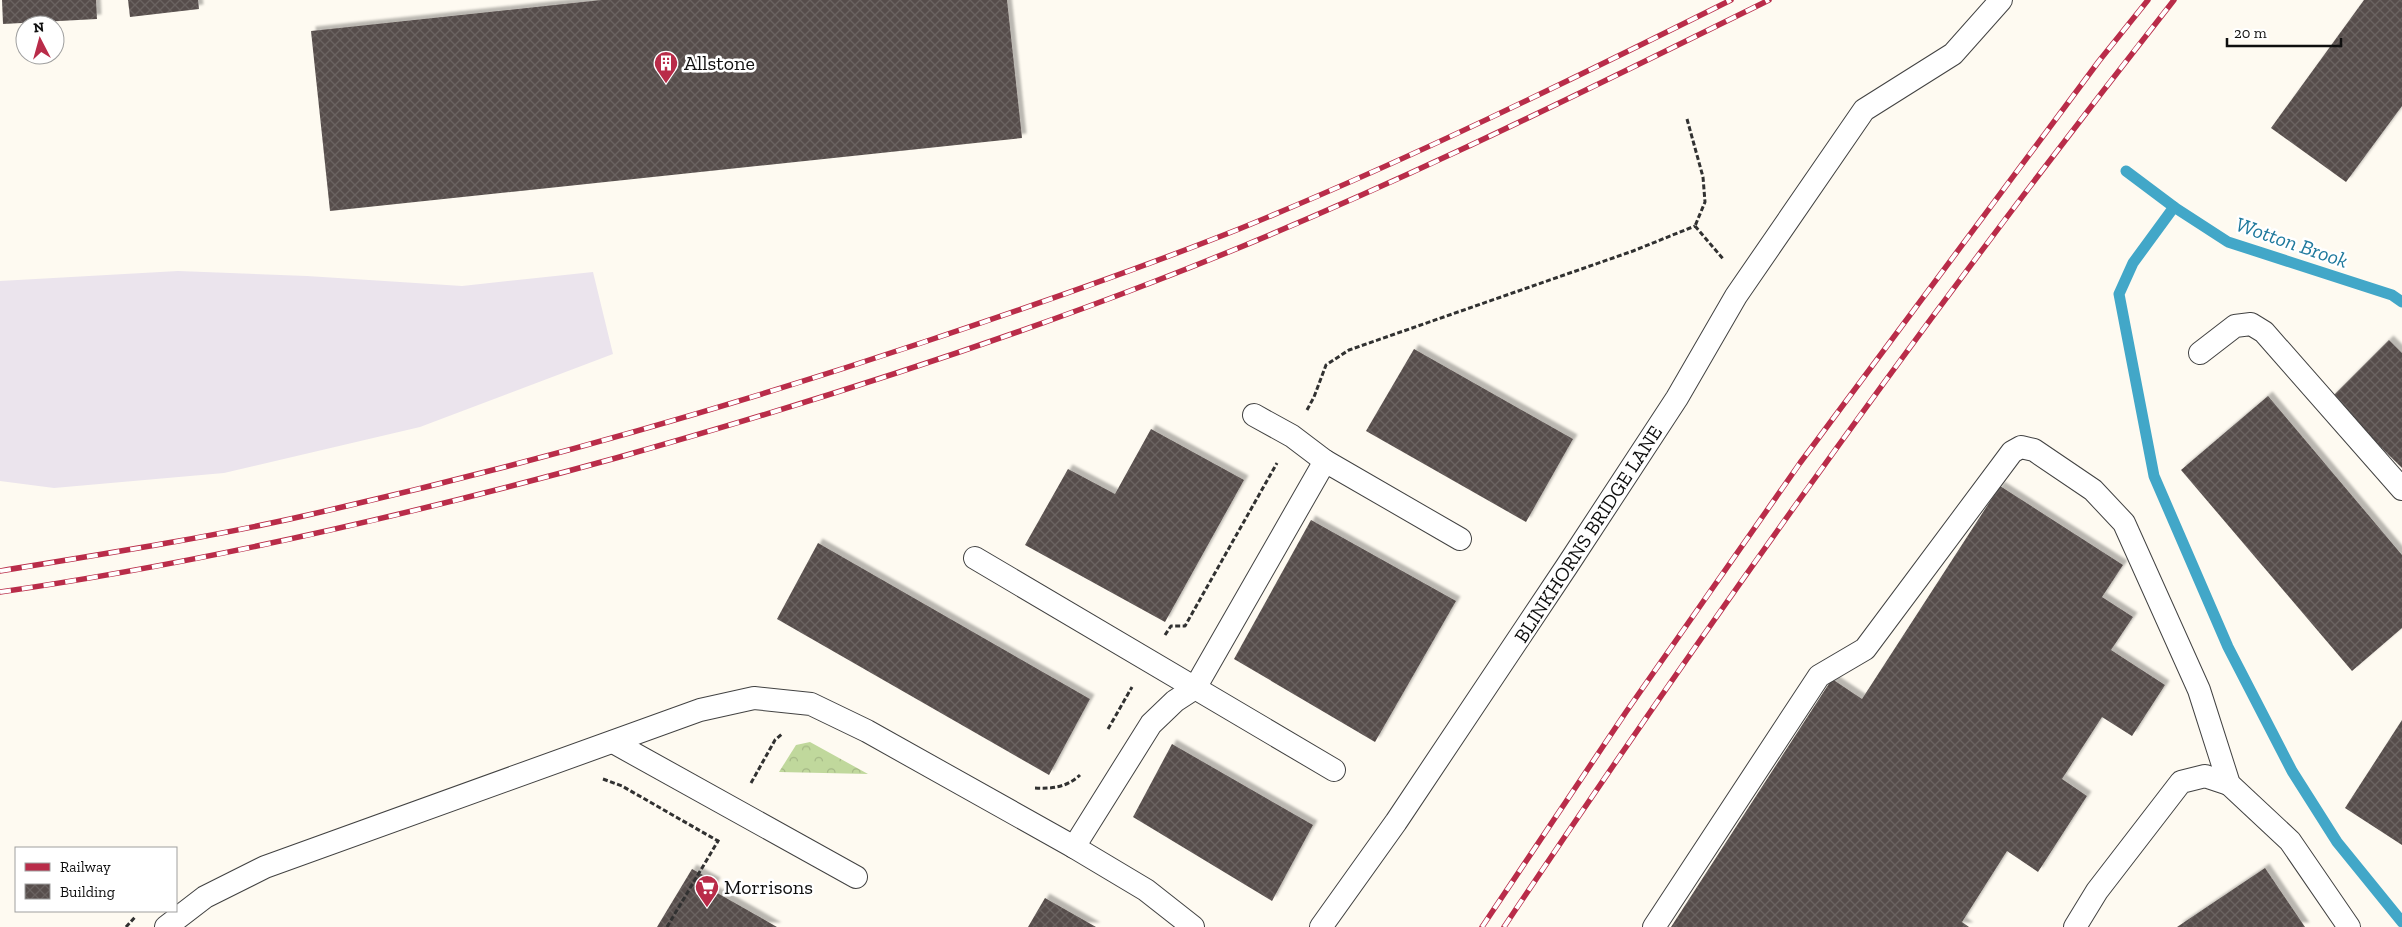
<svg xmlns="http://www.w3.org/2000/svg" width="2402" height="927" viewBox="0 0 2402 927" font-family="'Zilla Slab',serif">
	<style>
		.industrial { fill: #ebe4ed }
		.forest { fill: url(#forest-crowns) }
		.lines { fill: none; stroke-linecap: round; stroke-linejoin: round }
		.stream { stroke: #42a7c8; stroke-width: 11 }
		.building { fill: url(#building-cross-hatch); filter: url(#shadow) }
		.lane-casing { stroke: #424242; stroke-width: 24 }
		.path { stroke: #313131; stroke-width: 3; stroke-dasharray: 5 2.5; stroke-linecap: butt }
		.lane { stroke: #fff; stroke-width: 22 }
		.rail-casing { stroke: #b92c49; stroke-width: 5.5 }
		.rail { stroke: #fff; stroke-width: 4; stroke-dasharray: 11; stroke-linecap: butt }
		.labels { text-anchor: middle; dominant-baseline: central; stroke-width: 5; stroke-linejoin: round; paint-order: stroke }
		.poi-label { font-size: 20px; fill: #0f0f0f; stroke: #fff; text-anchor: start }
		.street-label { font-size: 20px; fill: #0f0f0f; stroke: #fff }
		.water-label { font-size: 21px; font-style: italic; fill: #1d789c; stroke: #fff }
	</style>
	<defs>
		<pattern id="forest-crowns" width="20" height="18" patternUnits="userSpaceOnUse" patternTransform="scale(1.25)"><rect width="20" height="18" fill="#c0d89c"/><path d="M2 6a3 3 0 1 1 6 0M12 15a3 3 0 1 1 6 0" fill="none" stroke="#a4b885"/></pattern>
		<pattern id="building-cross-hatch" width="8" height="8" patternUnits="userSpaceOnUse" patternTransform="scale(1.25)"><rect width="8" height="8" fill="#574e4c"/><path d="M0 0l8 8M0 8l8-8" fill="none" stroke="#6a6361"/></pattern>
		<filter id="shadow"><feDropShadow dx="4.5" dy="-4.5" stdDeviation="1" flood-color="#0004"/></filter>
	</defs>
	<rect width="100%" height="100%" fill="#fefaf1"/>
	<polygon class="industrial" points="178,271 307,276 462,286 593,272 613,354 420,427 224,473 54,488 0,481 0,281"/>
	<polygon class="forest" points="810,742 868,774 779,772 796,745"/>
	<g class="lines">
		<g class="stream">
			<polyline points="2126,171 2174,207 2228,242 2392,295 2402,302"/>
			<polyline points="2174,207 2133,263 2119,294 2154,476 2228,647 2292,771 2337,842 2402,922"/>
		</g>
	</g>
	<g class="building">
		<polygon points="2,0 96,0 97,19 3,24"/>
		<polygon points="128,0 198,0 199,9 130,17"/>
		<polygon points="601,0 1007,0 1022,138 330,211 311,31"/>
		<polygon points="2364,0 2402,0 2402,106 2346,182 2271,128"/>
		<polygon points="2389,340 2402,353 2402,468 2331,398"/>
		<polygon points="1414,349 1573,439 1526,522 1366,431"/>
		<polygon points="2268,396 2402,555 2402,628 2352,671 2181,470"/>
		<polygon points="1151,429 1244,480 1165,622 1025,545 1068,469 1115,494"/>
		<polygon points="2000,486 2123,565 2102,597 2133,617 2111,650 2165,685 2132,736 2102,717 2062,779 2087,796 2038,872 2007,851 1962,922 1969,927 1671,927 1832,679 1862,699"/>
		<polygon points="1311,520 1456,601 1375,742 1234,659"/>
		<polygon points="818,543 1090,699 1049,775 777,619"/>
		<polygon points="2402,720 2402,845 2345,808"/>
		<polygon points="1172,744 1313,825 1272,901 1133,817"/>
		<polygon points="2265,868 2305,927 2177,927"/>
		<polygon points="692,869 716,882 712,890 777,927 657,927"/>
		<polygon points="1045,898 1052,902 1096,927 1028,927"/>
	</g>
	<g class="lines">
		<g class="lane-casing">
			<g id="lane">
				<polyline points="2200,353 2235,326 2251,324 2264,332 2402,489"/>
				<polyline points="1254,415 1292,436 1325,461"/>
				<polyline points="975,558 1334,770"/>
				<polyline points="613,742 856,877"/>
				<polyline points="1074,847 1151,724 1175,701 1195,688 1325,461 1460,539"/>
				<polyline points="166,927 205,897 265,867 700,710 754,698 811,704 867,731 1074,847 1146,890 1193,927"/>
				<polyline points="1321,927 1396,822 1567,566 1677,398 1736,296 1864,110 1953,54 2001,0"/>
				<polyline points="1654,927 1819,676 1865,649 2012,452 2021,447 2034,450 2093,490 2124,523 2199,690 2229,784 2290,841 2349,927"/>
				<polyline points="2075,927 2097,891 2181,782 2205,776 2229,784"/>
			</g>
		</g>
		<g class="path">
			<polyline points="1687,119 1703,177 1705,202 1695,226"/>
			<polyline points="1695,226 1724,260"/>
			<polyline points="1307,410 1314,397 1326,365 1349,350 1633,251 1695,226"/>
			<polyline points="1165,635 1171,626 1185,626 1277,463"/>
			<polyline points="1108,729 1132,687"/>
			<polyline points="603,779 622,786 718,841 720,838"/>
			<polyline points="751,783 775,740 783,733"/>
			<path d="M1035,788C1053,789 1067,787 1080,775"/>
			<polyline points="126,927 136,916"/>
			<polyline points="667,927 718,841"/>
		</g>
		<use href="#lane" class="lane"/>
		<g class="rail-casing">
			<g id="rail">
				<path d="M0,571C97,555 194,540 290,519C505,471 718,411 927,341C1032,306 1136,270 1239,229C1406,161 1569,81 1731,0"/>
				<path d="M0,592C208,562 413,514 616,458C797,407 977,350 1153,282C1364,201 1567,100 1769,0"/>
				<polyline points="1482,927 1626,712 1800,463 2099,61 2148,0"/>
				<path d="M1504,927C1716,610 1938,300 2174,0"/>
			</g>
		</g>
		<use href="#rail" class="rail"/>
	</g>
	<defs>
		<g id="building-pin" transform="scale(1.25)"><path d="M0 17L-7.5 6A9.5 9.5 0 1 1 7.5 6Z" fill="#b92c49" stroke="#fff"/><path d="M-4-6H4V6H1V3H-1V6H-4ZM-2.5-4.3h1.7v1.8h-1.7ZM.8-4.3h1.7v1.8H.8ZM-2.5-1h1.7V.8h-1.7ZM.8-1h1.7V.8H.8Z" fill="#fff"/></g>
		<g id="supermarket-pin" transform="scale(1.25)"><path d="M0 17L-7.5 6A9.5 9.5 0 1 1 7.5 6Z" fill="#b92c49" stroke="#fff"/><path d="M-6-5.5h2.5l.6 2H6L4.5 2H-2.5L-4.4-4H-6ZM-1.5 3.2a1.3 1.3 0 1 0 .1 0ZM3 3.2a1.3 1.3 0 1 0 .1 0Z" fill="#fff"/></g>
	</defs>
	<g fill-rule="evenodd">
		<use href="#building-pin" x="666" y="63"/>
		<use href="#supermarket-pin" x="707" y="887"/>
	</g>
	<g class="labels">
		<g class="poi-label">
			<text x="684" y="63">Allstone</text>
			<text x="724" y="887">Morrisons</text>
		</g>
		<g class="street-label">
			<text transform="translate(1588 534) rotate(-57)">BLINKHORNS BRIDGE LANE</text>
		</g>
		<g class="water-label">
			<text transform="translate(2292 242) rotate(19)">Wotton Brook</text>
		</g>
	</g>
	<rect x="15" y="847" width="162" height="65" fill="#ffffff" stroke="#9f9f9f"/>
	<rect x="25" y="863" width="25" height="8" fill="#b92c49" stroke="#9f9f9f"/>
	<text x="60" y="872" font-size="15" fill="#0f0f0f">Railway</text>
	<rect x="25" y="884" width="25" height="15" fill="url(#building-cross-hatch)" stroke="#9f9f9f"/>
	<text x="60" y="897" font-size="15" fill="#0f0f0f">Building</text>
	<g transform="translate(40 40) rotate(354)"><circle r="24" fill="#ffffff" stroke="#9f9f9f"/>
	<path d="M0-4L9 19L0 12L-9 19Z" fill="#b92c49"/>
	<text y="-8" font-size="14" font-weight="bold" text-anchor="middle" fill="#0f0f0f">N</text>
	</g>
	<path d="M2227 38v8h114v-8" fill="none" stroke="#0f0f0f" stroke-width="2.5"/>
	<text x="2234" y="38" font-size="15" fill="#0f0f0f" stroke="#ffffff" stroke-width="4" paint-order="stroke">20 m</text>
</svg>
